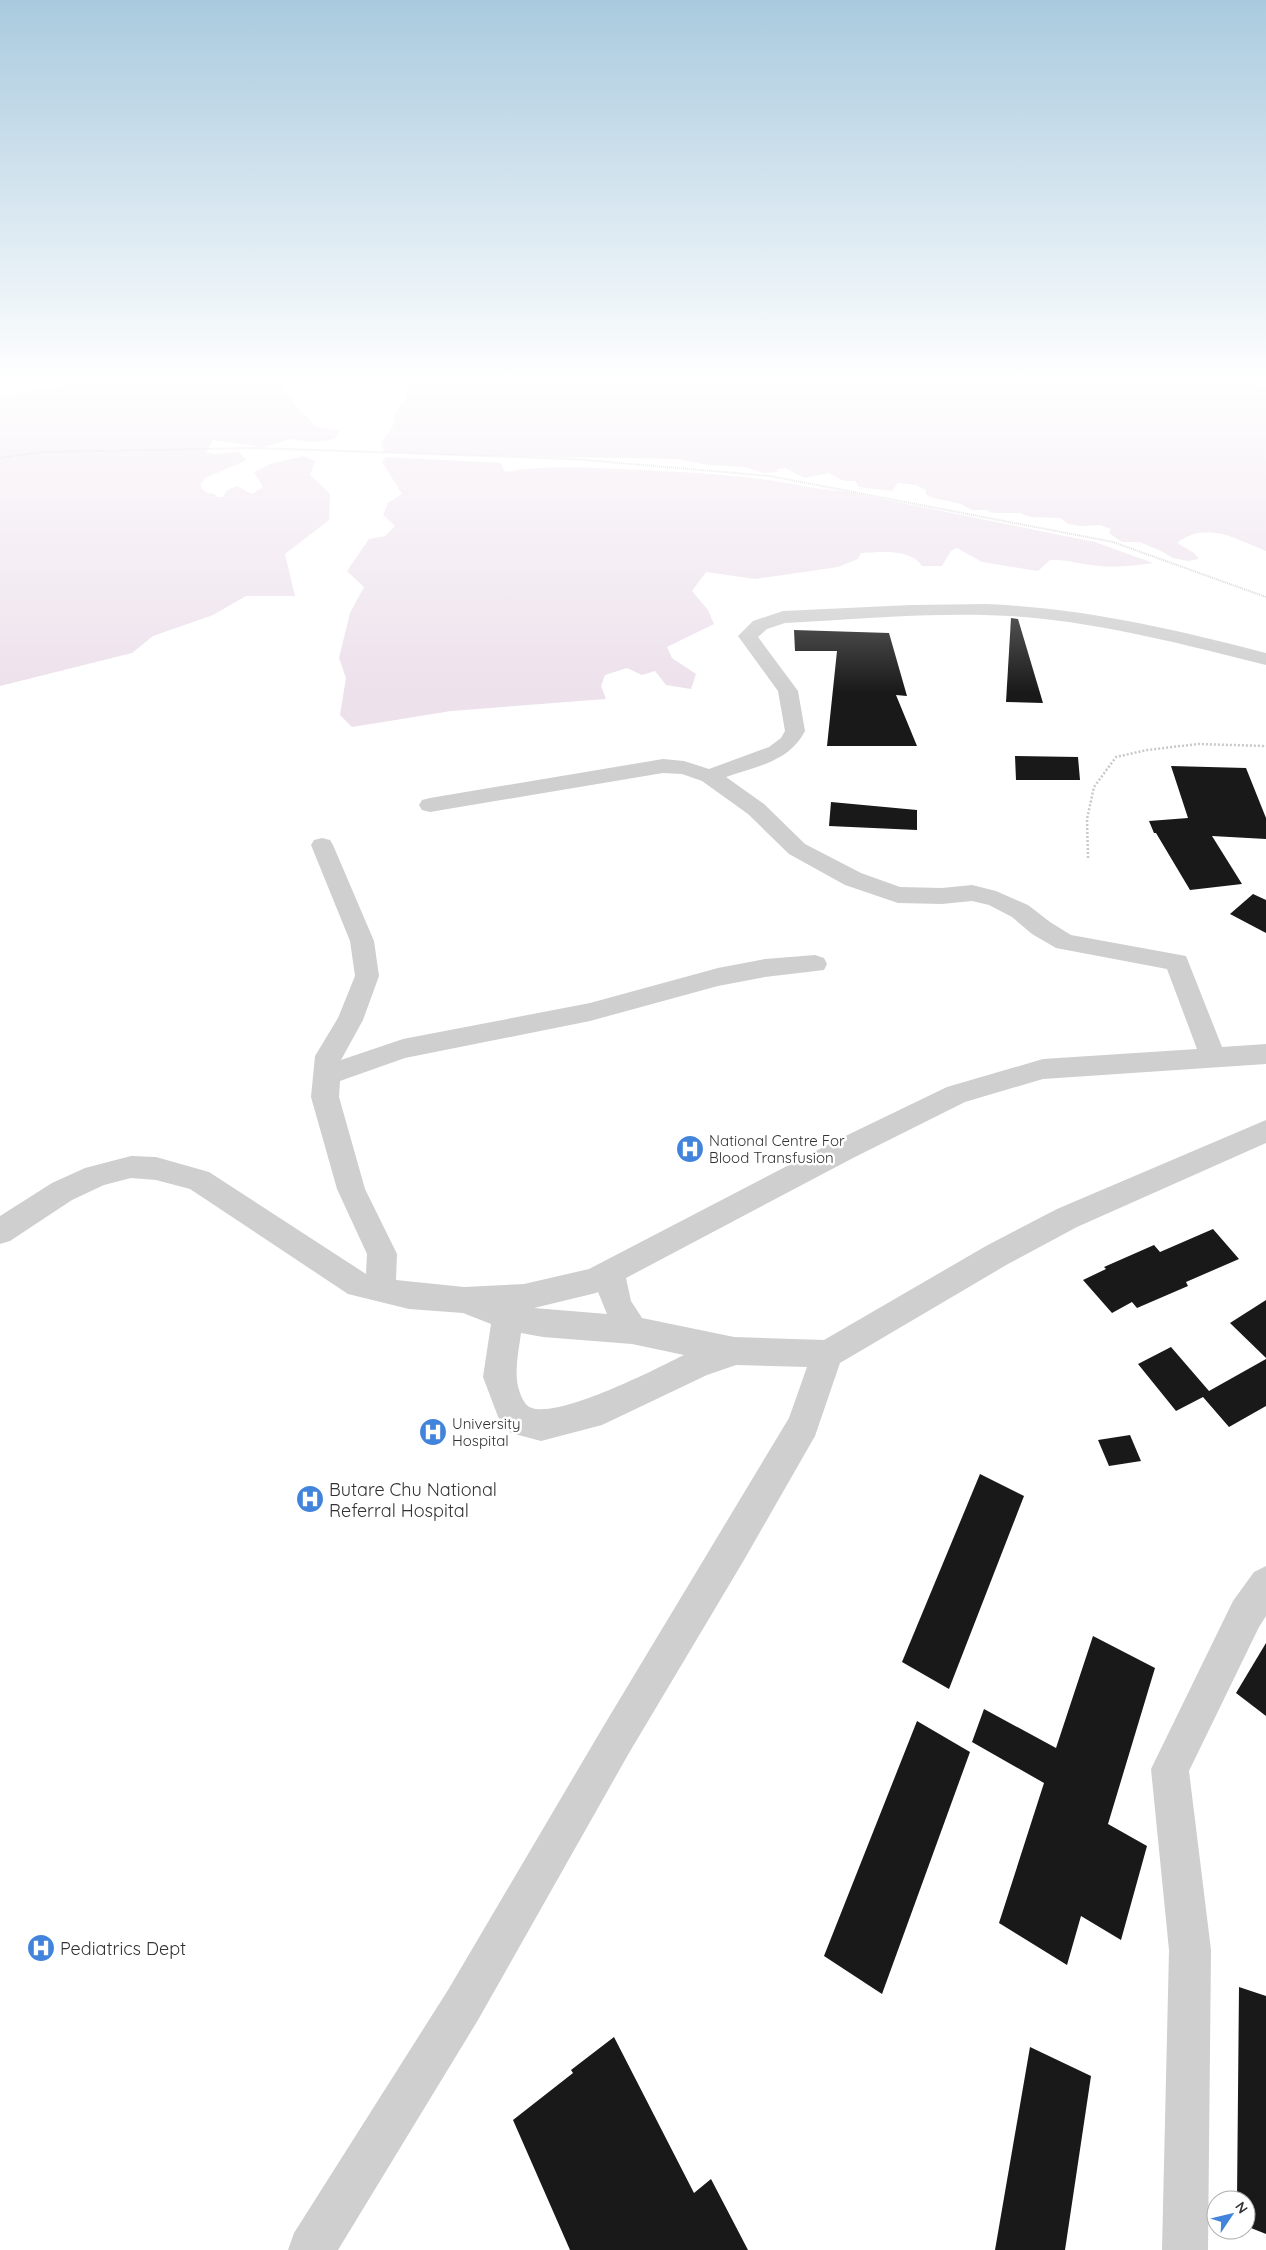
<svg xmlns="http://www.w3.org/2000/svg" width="1266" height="2250" viewBox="0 0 1266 2250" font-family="Quicksand,sans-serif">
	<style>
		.green { fill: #ede1ec }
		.building { fill: #191919 }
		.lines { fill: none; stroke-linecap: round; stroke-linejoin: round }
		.path-far1 { stroke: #c9c9c9; stroke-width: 2; stroke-dasharray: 1 1; stroke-linecap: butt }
		.path { stroke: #c9c9c9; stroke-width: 2.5; stroke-dasharray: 2 2; stroke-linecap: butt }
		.minor { fill: #cfcfcf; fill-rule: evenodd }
		.labels { text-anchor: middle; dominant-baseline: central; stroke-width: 5; stroke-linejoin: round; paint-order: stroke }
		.poi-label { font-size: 15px; fill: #323232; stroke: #fff; text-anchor: start }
		.near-poi-label { font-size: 18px; fill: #323232; stroke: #fff; text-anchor: start }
	</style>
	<rect width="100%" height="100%" fill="#fff"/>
	<g class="green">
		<polygon points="139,378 285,378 282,381 295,405 315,426 339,431 335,439 312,442 291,439 264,447 213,440 206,452 214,454 238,452 247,460 205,478 200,486 207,493 214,494 217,497 223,497 227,490 237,486 252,494 263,487 254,472 270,464 304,456 315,461 310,475 330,494 329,520 285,554 295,596 246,596 213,615 153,636 132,653 0,686 0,396 88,381 104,386"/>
		<path d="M407,378H1125L1132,381C1149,377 1169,376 1188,378C1198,379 1205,386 1215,385L1216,381L1266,386V551C1236,539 1206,520 1177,543L1194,553L1199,559L1188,561L1173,558L1159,550L1139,542H1122L1109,533L1111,529L1100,525L1081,526L1068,524L1060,518L1030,517L1020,513H993L986,510H972L961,504L930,497L926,494V490L916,485L898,483L892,491L859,487L855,481H844L829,473L804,478L785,468L776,470L778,472L764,473L744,467L708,465L677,459L455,455L384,452L381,443L393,426L396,412L407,397Z"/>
		<path d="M386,457L501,463L505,472C550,464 594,468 639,470C682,472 725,474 768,480C795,484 821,490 848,492L1095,542L1153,563C1136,565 1118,568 1101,566C1082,565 1069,559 1050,560L1038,571L982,562L957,548L951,551L942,566H922C911,548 879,552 861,553L858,559L838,567L755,579L706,572L692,591L708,610L714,624L667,647L672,658L696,674L691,689L666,685L655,671L642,675L627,668L605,675L601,686L606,699L451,711L352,727L340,715L346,678L339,658L350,613L364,587L347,571L369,539L385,536L395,526L383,515L388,503L402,494L382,462Z"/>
	</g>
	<g class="building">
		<polygon points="1011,618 1018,619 1043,703 1006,702"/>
		<polygon points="794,630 889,633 907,696 896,695 917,746 827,746 837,651 795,651"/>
		<polygon points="1015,756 1078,757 1080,780 1016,780"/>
		<polygon points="1171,766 1246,768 1266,818 1266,839 1212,836 1242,884 1190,890 1156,833 1154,833 1149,821 1188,818"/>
		<polygon points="831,802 917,810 917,830 829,826"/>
		<polygon points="1253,894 1266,900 1266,933 1230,914"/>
		<polygon points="1213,1229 1239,1259 1186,1282 1188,1286 1137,1308 1132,1302 1112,1313 1083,1280 1106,1269 1104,1267 1154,1245 1160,1252"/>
		<polygon points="1266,1300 1266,1358 1230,1323"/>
		<polygon points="1171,1347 1209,1391 1266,1359 1266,1406 1229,1427 1203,1397 1176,1411 1138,1364"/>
		<polygon points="1130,1435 1141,1461 1109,1466 1098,1440"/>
		<polygon points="980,1474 1024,1496 949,1689 902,1662"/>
		<polygon points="1093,1636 1155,1668 1108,1824 1147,1846 1121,1940 1081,1916 1067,1965 999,1923 1044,1783 972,1742 984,1709 1056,1748"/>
		<polygon points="1266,1643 1266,1716 1236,1693"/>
		<polygon points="917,1721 970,1752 882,1994 824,1956"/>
		<polygon points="1239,1987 1266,1996 1266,2234 1246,2226 1246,2200 1237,2200"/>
		<polygon points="614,2037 694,2193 711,2179 748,2250 570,2250 513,2120 573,2073 571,2070"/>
		<polygon points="1030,2047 1091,2076 1065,2250 995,2250"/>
	</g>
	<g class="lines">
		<g class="path-far1">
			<polyline points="1247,378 1266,381"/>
			<polyline points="0,458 43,452 256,448 574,459 770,476 1113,542 1266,597"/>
		</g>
		<polyline class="path" points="1088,858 1087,819 1094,787 1116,757 1147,750 1198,744 1266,746"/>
		<g class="minor">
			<path d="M987,604C1083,608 1174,629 1266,653V665C1186,645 1107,624 1024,617C945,611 864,619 785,623L767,629L758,637L798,691L805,731C789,762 757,766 726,777L764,804L805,844L861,873L900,887L942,888L972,885L996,891L1028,905L1050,922L1071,935L1186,956L1222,1047L1266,1044V1064L1043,1079L965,1102L853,1158L626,1278L631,1301L642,1318L734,1337L824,1340L986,1246L1057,1209L1266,1120V1143L1077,1227L1008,1264L840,1363L815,1436L744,1560L629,1753L478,2020L338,2250H288L294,2233L448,1990L603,1727L789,1418L807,1367L736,1365L707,1375L602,1425L541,1441L511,1433L502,1425L497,1414L483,1377L491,1324L463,1313L409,1309L348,1294L190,1189L156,1180L131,1178L104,1185L72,1200L10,1241L0,1244V1216L52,1183L85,1168L131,1156L156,1157L209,1172L366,1274L367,1254L337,1189L311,1097L315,1056L338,1018L355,976L350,941L311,845L314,840L322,838L330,840L333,845L374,941L379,976L363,1020L341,1060L403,1039L590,1003L718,968L765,959L815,955L824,958L827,964L824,970L765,977L718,986L590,1021L405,1058L340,1081L339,1097L365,1189L397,1254L396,1280L464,1287L524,1284L589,1269L833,1142L947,1087L1043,1059L1197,1049L1167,969L1056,948L1032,934L1012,917L989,905L972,901L942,904L898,903L845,885L789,854L748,814L702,781L682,774L663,773L430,812L422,810L419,805L422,800L430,798L663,759L684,761L709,769L769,747L781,738L785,731L778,691L738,636L753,621L783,611L911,605ZM598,1292L607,1314L534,1308L596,1293ZM521,1333L543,1337L632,1344L684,1355C661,1366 542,1429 525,1403C511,1381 518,1357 521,1333Z"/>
			<polygon points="1266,1566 1266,1616 1259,1627 1189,1771 1211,1950 1208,2250 1162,2250 1169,1950 1151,1769 1233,1601 1254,1572"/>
		</g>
	</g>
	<linearGradient id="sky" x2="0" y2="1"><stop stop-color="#a9cade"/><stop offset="0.55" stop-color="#fff"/><stop offset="1" stop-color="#fff" stop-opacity="0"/></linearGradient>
	<rect width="1266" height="693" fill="url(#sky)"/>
	<defs>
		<g id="hospital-disc" transform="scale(1.4375)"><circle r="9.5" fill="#4284db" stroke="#fff"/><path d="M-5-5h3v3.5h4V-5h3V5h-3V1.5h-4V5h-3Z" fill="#fff"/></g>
	</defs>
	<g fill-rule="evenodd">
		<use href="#hospital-disc" x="690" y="1149"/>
		<use href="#hospital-disc" x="433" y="1432"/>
		<use href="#hospital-disc" x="310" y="1499"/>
		<use href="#hospital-disc" x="41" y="1948"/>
	</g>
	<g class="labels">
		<g class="poi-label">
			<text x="709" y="1140">National Centre For<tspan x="709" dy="17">Blood Transfusion</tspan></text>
			<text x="452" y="1423">University<tspan x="452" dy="17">Hospital</tspan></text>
		</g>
		<g class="near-poi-label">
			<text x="329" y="1489">Butare Chu National<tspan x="329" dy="21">Referral Hospital</tspan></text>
			<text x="60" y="1948">Pediatrics Dept</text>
		</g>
	</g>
	<g transform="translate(1231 2215) rotate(55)"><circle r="24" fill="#ffffff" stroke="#adadad"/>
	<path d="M0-4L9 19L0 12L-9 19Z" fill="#4284db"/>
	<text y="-8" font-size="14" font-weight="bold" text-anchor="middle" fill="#323232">N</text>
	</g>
</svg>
